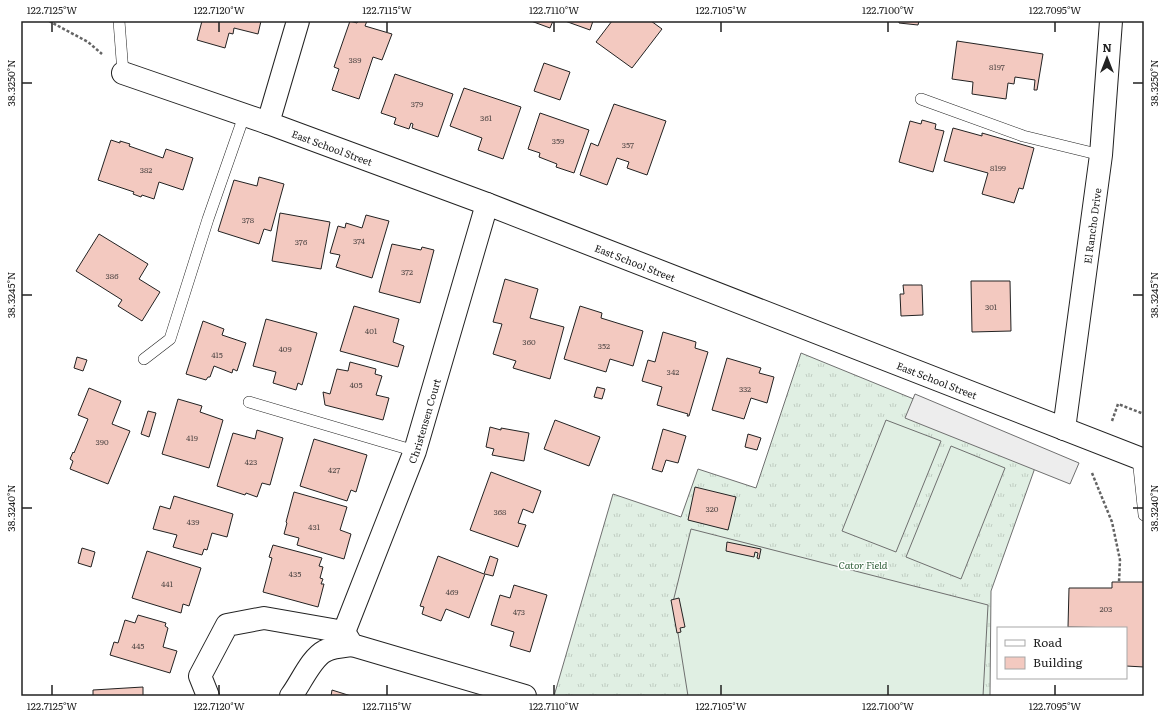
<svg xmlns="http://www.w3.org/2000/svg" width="1165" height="717" viewBox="0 0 1165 717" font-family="Literata,serif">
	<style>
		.grass { fill: url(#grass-tufts); stroke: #6f6f6f }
		.pitch { fill: #e0efe3; stroke: #6f6f6f }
		.parking { fill: #ededed; stroke: #6f6f6f }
		.building { fill: #f3c9c0; stroke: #222 }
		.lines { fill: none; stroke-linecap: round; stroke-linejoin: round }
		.service-casing { stroke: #222; stroke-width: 12 }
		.minor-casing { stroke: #222; stroke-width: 24 }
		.path { stroke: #646464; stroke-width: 2.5; stroke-dasharray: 3 2; stroke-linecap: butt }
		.service { stroke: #fff; stroke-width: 11 }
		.minor { stroke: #fff; stroke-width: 22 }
		.ticks { fill: none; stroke: #222; stroke-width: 1.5 }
		.labels { text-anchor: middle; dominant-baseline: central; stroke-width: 3; stroke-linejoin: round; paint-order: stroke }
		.number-label { font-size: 8px; fill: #564c4a }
		.street-label { font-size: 10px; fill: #222; stroke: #fff }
		.park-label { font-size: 10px; font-style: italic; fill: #2f5e38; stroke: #fff }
		.neatline { fill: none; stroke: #222; stroke-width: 1.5 }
		.ticks-label { font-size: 10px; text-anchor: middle; fill: #222 }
	</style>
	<defs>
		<pattern id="grass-tufts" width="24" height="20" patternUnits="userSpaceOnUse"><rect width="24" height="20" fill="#e0efe3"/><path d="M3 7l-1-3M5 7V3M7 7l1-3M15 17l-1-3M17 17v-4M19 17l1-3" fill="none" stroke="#c0cdc2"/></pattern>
	</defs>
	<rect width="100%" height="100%" fill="#fff"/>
	<polygon class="grass" points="801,353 1041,451 991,591 990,696 554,696 613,494 681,517 698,469 756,488"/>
	<g class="pitch">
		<polygon points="886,420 941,441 896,552 842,531"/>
		<polygon points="951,446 1005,468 961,579 906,557"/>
		<polygon points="691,529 988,605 983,696 688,696 673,602"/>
	</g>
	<polygon class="parking" points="915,394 1079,463 1070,484 905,418"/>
	<g class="building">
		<polygon points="202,21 261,21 258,34 234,28 233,34 229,33 225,48 197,40"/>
		<polygon points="350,21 357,23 358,21 367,21 365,26 392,34 382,60 373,57 359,99 332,90 339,69 334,67"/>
		<polygon points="531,21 553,21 550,28"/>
		<polygon points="565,21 593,21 590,30"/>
		<polygon points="612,21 651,21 662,29 632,68 596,42"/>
		<polygon points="899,21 919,21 918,25 899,23"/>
		<polygon points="957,41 1043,54 1037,90 1034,90 1035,80 1015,77 1014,84 1008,83 1006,99 972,94 973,82 952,79"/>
		<polygon points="544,63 570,72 560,100 534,91"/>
		<polygon points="395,74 453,94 438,137 412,128 413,124 411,123 409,129 394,124 396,118 381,113"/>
		<polygon points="464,88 521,107 503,159 478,150 482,138 450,126"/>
		<polygon points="614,104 666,121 647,175 627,168 629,162 617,158 607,185 580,175 591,143 598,146"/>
		<polygon points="540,113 589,130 574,173 556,167 557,164 539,157 540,153 528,149"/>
		<polygon points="922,120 936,124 935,129 944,131 933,172 899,162 910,121 921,124"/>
		<polygon points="953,128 982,136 982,133 1034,148 1023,189 1019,188 1014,203 982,194 988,173 944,161"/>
		<polygon points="111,140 120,143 120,141 130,144 129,146 163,158 166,149 193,158 183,190 159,182 154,199 142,195 141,197 133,194 134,192 98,180"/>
		<polygon points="259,177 284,184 271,231 264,229 259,244 218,231 234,180 257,186"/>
		<polygon points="280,213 330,222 321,269 272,261"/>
		<polygon points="366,215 389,221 372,278 336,267 340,255 330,253 338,226 345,228 346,223 362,228"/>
		<polygon points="99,234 148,264 139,279 160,292 142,321 118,306 122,300 76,271"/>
		<polygon points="392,244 421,250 422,247 434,250 420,303 379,292"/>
		<polygon points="505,279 538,289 530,318 564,327 550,379 513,368 516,361 493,354 502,324 493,322"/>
		<polygon points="971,281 1010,281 1011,331 972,332"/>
		<polygon points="903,285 922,285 923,315 901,316 900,294 904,294"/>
		<polygon points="354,306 399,319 393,342 404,346 398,367 340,351"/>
		<polygon points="580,306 602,313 601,318 643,331 633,366 610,359 606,372 564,359"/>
		<polygon points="266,319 317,333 302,385 298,383 296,390 273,383 276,372 253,366"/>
		<polygon points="203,321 224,329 222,335 246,343 237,371 233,369 232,373 214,366 210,377 208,377 206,380 186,374"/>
		<polygon points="663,332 696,342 695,348 708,352 689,416 687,416 688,414 657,405 662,387 642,381 648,360 655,362"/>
		<polygon points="77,357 87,360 83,371 74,368"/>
		<polygon points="727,358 761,368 759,373 774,377 767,403 751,398 744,419 712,410"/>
		<polygon points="350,362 376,369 375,374 382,376 376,395 389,398 383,420 325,405 323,392 330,394 337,369 348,371"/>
		<polygon points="597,387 605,389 602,399 594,397"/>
		<polygon points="89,388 121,401 112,424 130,431 108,484 70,469 73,461 70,459 73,452 74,453 88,419 78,415"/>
		<polygon points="178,399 202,406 200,412 223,420 209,468 162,454"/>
		<polygon points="148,411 156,413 149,437 141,434"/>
		<polygon points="555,420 600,437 589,466 544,449"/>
		<polygon points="490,427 501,430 501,428 529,433 524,461 492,455 494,449 486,447"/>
		<polygon points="663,429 686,436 678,463 666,460 662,472 652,469"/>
		<polygon points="257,430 283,438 270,485 262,483 257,497 246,493 245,495 217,486 233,433 255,439"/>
		<polygon points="748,434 761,438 757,450 745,447"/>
		<polygon points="314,439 367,455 356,492 351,490 347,501 300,486"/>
		<polygon points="491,472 541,491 533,513 523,509 518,523 526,525 518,547 470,530"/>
		<polygon points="695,487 736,497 728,530 688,520"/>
		<polygon points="294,492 347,507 340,530 351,534 344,559 297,545 299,538 284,534 287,523 286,522"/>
		<polygon points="174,496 233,514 227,537 212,533 207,550 204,549 202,555 173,547 177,535 153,529 160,506 170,509"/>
		<polygon points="727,542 761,549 759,559 757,558 758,553 755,552 754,557 726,551"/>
		<polygon points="273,545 322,558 319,566 323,567 320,578 323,579 321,584 324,584 318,607 263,592 272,558 269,557"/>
		<polygon points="82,548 95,552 91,567 78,563"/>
		<polygon points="147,551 201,568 189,606 183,604 181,613 132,598"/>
		<polygon points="438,556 484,574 490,556 498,559 493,576 485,574 469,618 446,609 441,621 422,614 424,607 420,606"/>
		<polygon points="1112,582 1144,582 1144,667 1126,666 1126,628 1068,627 1069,588 1112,588"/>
		<polygon points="514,585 547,595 530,652 510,646 514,632 491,625 500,595 510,598"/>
		<polygon points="679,598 685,627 680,628 681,632 677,633 671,600"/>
		<polygon points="138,615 166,623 165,626 168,628 163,647 177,651 170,673 110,655 114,642 118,643 125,620 135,623"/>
		<polygon points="143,687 143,696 93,696 93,690"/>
		<polygon points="332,690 351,696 331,696"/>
	</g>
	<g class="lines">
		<g class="service-casing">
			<g id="service">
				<polyline points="119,21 123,73"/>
				<polyline points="921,99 1023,136 1101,155"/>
				<polyline points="144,359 170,339 208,219 244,116"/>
				<polyline points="249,402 415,451"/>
				<polyline points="1138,458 1144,515"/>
			</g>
		</g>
		<g class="minor-casing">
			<g id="minor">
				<path id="s1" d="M123,73L268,123L487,204L1144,460"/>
				<polyline points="268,123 298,21"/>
				<path id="s2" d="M1064,429L1101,155L1111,21"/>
				<polyline points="344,632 352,645 525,696"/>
				<path id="s3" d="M208,696L200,676L227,625L264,618L344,632L415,451L487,204"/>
				<path d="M291,696C301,683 311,658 325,651C331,647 345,646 352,645"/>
			</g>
		</g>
		<g class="path">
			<polyline points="49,21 88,42 102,54"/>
			<polyline points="1112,421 1118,404 1144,414"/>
			<polyline points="1092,473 1112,522 1120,560 1119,582"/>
		</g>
		<use href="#service" class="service"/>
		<use href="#minor" class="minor"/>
	</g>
	<path class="ticks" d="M52,22V32M219,22V32M387,22V32M554,22V32M721,22V32M888,22V32M1055,22V32M22,83H32M1133,83H1143M22,295H32M1133,295H1143M22,508H32M1133,508H1143M52,685V695M219,685V695M387,685V695M554,685V695M721,685V695M888,685V695M1055,685V695"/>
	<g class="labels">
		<g class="number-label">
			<text x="355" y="59">389</text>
			<text x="997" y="66">8197</text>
			<text x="417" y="103">379</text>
			<text x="486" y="117">361</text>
			<text x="558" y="140">359</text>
			<text x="628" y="144">357</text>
			<text x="998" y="167">8199</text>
			<text x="146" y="169">382</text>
			<text x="248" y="219">378</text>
			<text x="359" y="240">374</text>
			<text x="301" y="241">376</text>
			<text x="407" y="271">372</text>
			<text x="112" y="275">386</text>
			<text x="991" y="306">301</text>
			<text x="371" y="330">401</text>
			<text x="529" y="341">360</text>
			<text x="604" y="345">352</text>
			<text x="285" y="348">409</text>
			<text x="217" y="354">415</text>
			<text x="673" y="371">342</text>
			<text x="356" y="384">405</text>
			<text x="745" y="388">332</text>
			<text x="192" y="437">419</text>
			<text x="102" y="441">390</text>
			<text x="251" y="461">423</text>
			<text x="334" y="469">427</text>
			<text x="712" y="508">320</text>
			<text x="500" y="511">368</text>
			<text x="193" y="521">439</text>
			<text x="314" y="526">431</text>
			<text x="295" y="573">435</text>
			<text x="167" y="583">441</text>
			<text x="452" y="591">469</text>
			<text x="1106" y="608">203</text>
			<text x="519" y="611">473</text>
			<text x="138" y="645">445</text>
		</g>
		<g class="street-label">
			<text stroke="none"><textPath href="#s1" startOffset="222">East School Street</textPath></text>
			<text stroke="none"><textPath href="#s2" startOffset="205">El Rancho Drive</textPath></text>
			<text stroke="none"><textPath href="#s1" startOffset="546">East School Street</textPath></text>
			<text stroke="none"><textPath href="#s1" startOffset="870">East School Street</textPath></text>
			<text stroke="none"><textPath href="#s3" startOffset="424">Christensen Court</textPath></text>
		</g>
		<g class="park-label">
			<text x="863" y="564">Cator Field</text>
		</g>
	</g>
	<rect width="1165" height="717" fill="none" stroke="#ffffff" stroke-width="44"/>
	<rect x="997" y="627" width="130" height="52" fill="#ffffff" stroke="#a7a7a7"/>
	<rect x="1005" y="640" width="20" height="6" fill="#ffffff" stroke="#a7a7a7"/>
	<text x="1033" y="647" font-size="12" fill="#222222">Road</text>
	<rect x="1005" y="657" width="20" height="12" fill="#f3c9c0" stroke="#a7a7a7"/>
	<text x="1033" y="667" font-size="12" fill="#222222">Building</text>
	<g transform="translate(1107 58)" stroke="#ffffff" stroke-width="3" paint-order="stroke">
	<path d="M0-3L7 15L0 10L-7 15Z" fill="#222222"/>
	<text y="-6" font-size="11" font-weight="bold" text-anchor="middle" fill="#222222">N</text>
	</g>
	<rect x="22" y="22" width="1121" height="673" class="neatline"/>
	<g class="ticks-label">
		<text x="52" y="14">122.7125°W</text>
		<text x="219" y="14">122.7120°W</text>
		<text x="387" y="14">122.7115°W</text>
		<text x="554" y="14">122.7110°W</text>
		<text x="721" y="14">122.7105°W</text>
		<text x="888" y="14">122.7100°W</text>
		<text x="1055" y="14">122.7095°W</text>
		<text transform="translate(11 83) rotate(-90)" y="4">38.3250°N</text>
		<text transform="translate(1154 83) rotate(-90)" y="4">38.3250°N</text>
		<text transform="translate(11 295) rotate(-90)" y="4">38.3245°N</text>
		<text transform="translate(1154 295) rotate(-90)" y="4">38.3245°N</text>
		<text transform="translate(11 508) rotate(-90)" y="4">38.3240°N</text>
		<text transform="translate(1154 508) rotate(-90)" y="4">38.3240°N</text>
		<text x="52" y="710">122.7125°W</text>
		<text x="219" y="710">122.7120°W</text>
		<text x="387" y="710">122.7115°W</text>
		<text x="554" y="710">122.7110°W</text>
		<text x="721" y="710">122.7105°W</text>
		<text x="888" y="710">122.7100°W</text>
		<text x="1055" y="710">122.7095°W</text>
	</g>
</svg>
